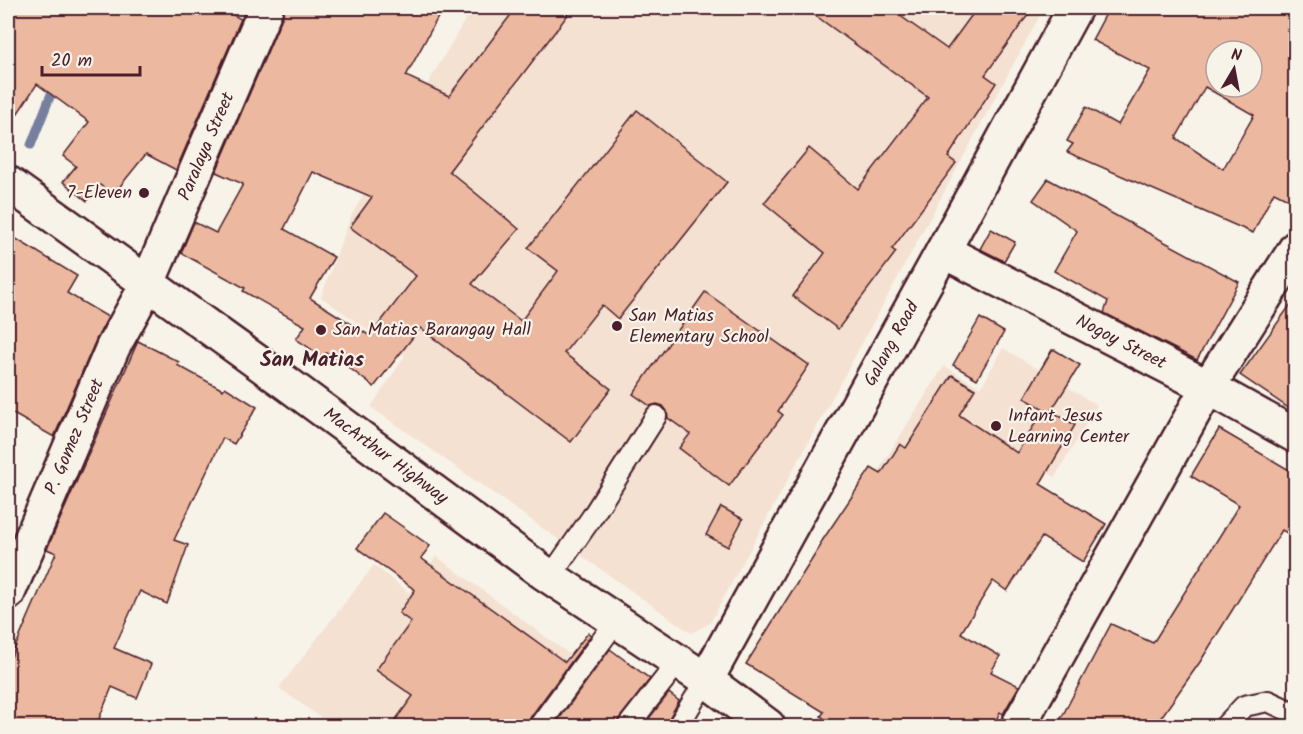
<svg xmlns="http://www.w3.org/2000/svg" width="1303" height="734" viewBox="0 0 1303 734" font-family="Kalam,sans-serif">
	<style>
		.built { fill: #f4e1d2 }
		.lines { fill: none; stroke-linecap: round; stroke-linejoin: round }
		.stream { stroke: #767f9f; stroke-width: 9 }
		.building { fill: #ecb89f; stroke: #4a1f2b; stroke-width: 1.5; fill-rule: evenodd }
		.service-casing { stroke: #4a1f2b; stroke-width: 24 }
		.minor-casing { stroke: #4a1f2b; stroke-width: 38 }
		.tertiary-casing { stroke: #4a1f2b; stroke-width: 38 }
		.trunk-casing { stroke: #4a1f2b; stroke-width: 38 }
		.service { stroke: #f7f3e8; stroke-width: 20 }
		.minor { stroke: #f7f3e8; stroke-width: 33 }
		.tertiary { stroke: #f7f3e8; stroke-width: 33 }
		.trunk { stroke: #f7f3e8; stroke-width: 33 }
		.poi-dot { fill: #4a1f2b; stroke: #f7f3e8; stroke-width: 2 }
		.labels { text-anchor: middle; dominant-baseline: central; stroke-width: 4.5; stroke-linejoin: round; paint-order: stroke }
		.street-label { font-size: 18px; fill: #4a1f2b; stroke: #f7f3e8 }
		.poi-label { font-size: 18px; fill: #4a1f2b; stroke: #f7f3e8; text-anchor: start }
		.quarter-label { font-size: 21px; font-weight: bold; fill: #4a1f2b; stroke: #f7f3e8 }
	</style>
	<rect width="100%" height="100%" fill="#f7f3e8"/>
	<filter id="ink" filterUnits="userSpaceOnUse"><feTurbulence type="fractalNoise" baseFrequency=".0167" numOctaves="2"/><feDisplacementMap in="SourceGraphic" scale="12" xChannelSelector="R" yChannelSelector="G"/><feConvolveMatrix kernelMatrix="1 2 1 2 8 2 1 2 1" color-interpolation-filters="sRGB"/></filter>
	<g filter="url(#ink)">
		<g class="built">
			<polygon points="472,8 1044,8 710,623 691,633 371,407 405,356 321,297 351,216"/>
			<polygon points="1003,348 1097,405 1055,477 1006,446 955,519 878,471 944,366 981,388"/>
			<polygon points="436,556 569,654 505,726 333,726 279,688 374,565 409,593"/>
		</g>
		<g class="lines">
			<polyline class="stream" points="31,145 55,84"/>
		</g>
		<g class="building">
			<polygon points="8,8 220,8 241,19 176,170 146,154 113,195 100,185 87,201 63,182 76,166 63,156 89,122 37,84 8,128"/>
			<path d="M284,8H443L406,76L449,96L516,8H573L449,171L519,229L472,284L521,321L558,271L528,248L637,110L727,182L618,319L602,305L564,353L611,389L571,442L420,328L374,387L339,360L337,362L326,353L323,357L296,339L305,326L243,291L245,288L181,253L194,222L216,233L243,184L216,172L283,15ZM313,172L372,197L350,227L416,276L370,336L310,298L334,257L284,229Z"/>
			<polygon points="805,8 889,8 947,49 977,8 1033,8 985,75 996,83 948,157 956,163 892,249 896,252 838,329 793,296 825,253 764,203 809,148 858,189 928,97"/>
			<path d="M1109,8H1296V186L1288,199L1274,192L1253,233L1067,152L1073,144L1067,141L1086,107L1118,125L1150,70L1092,40ZM1216,51H1252V87H1216ZM1205,87L1254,115L1223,169L1176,138Z"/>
			<polygon points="1048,179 1239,282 1197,360 1104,313 1108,301 1054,271 1077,231 1033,200"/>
			<polygon points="991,229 1015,242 1004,261 980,249"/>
			<polygon points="8,234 77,276 67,293 108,317 96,340 54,437 8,411"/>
			<polygon points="705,292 809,365 778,411 783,415 729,486 679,448 690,434 668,418 667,411 663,406 657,404 650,406 633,394"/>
			<polygon points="1296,297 1296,413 1240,375"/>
			<polygon points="980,318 1004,332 977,379 953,365"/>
			<polygon points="138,341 179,362 177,365 223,390 225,387 257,407 234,444 223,438 174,540 188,545 167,604 140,591 114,648 151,664 137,698 112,687 96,726 8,726 8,664 56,553 47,549"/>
			<polygon points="1052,350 1055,350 1080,365 1051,411 1075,425 1040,484 1106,524 1083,562 1042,537 1007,591 993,581 961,633 1000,656 991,672 1019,686 1003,714 1000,712 993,726 835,726 821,716 824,712 746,664 821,545 820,544 871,468 881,474 900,444 906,448 952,375 975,389 959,415 1017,453 1044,409 1024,398"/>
			<polygon points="1219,429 1296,474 1296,538 1282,530 1200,662 1155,726 1057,726 1111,624 1153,643 1239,505 1191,476"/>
			<polygon points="721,507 743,519 728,547 706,535"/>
			<polygon points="383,513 430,546 421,558 565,662 588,633 591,635 529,719 527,726 391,726 413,696 376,670 411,622 399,613 415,590 357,548"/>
			<polygon points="610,649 650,679 619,719 616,726 554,726"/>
			<polygon points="669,693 679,701 668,720 666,726 643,726"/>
		</g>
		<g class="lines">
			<g class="service-casing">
				<g id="service">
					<polyline points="551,576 592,517 656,416"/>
					<polyline points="539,726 617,620"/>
					<polyline points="628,726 678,662"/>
					<polyline points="678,726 706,680"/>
					<polyline points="1225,726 1244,706 1268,701 1296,714"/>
				</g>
			</g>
			<g class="minor-casing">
				<g id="minor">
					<path id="s1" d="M943,251L1208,387L1296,436"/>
					<path id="s2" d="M8,593L113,347L147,285L266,8"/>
					<polyline points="1018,726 1208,387 1296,248"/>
				</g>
			</g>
			<g class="tertiary-casing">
				<g id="tertiary">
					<path id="s3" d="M706,680L943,251L1075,8"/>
				</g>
			</g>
			<g class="trunk-casing">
				<g id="trunk">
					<path id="s4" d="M8,183L285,382L544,573L706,680L768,726"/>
				</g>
			</g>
			<use href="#service" class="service"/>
			<use href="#minor" class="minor"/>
			<use href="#tertiary" class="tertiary"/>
			<use href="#trunk" class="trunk"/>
		</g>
	</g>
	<g class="poi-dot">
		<circle cx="144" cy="193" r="6"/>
		<circle cx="617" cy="326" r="6"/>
		<circle cx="321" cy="330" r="6"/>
		<circle cx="996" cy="426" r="6"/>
	</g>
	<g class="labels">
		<g class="street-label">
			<text stroke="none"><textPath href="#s2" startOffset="489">Paralaya Street</textPath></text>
			<text stroke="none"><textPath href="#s1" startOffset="200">Nogoy Street</textPath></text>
			<text stroke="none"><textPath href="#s3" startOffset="384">Galang Road</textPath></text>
			<text stroke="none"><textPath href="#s2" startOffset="170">P. Gomez Street</textPath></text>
			<text stroke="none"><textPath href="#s4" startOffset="466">MacArthur Highway</textPath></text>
		</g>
		<g class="poi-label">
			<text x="132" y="193" text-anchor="end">7-Eleven</text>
			<text x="629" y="316">San Matias<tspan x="629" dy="21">Elementary School</tspan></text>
			<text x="333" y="330">San Matias Barangay Hall</text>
			<text x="1008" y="416">Infant Jesus<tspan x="1008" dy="21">Learning Center</tspan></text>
		</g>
		<g class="quarter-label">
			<text x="312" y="360">San Matias</text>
		</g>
	</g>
	<rect width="1303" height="734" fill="none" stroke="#f7f3e8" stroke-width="30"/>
	<rect x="15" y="15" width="1273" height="704" fill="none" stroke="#4a1f2b" stroke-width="2" filter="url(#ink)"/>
	<g transform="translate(1234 69) rotate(10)"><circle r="28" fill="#f7f3e8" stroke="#b29e9c" stroke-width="1.5"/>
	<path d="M0-4.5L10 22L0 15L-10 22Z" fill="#4a1f2b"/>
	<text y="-9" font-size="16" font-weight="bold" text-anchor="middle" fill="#4a1f2b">N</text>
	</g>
	<path d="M42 66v9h98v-9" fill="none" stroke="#4a1f2b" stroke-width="3"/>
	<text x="51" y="66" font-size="18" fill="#4a1f2b" stroke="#f7f3e8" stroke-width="4.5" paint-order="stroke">20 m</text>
</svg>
